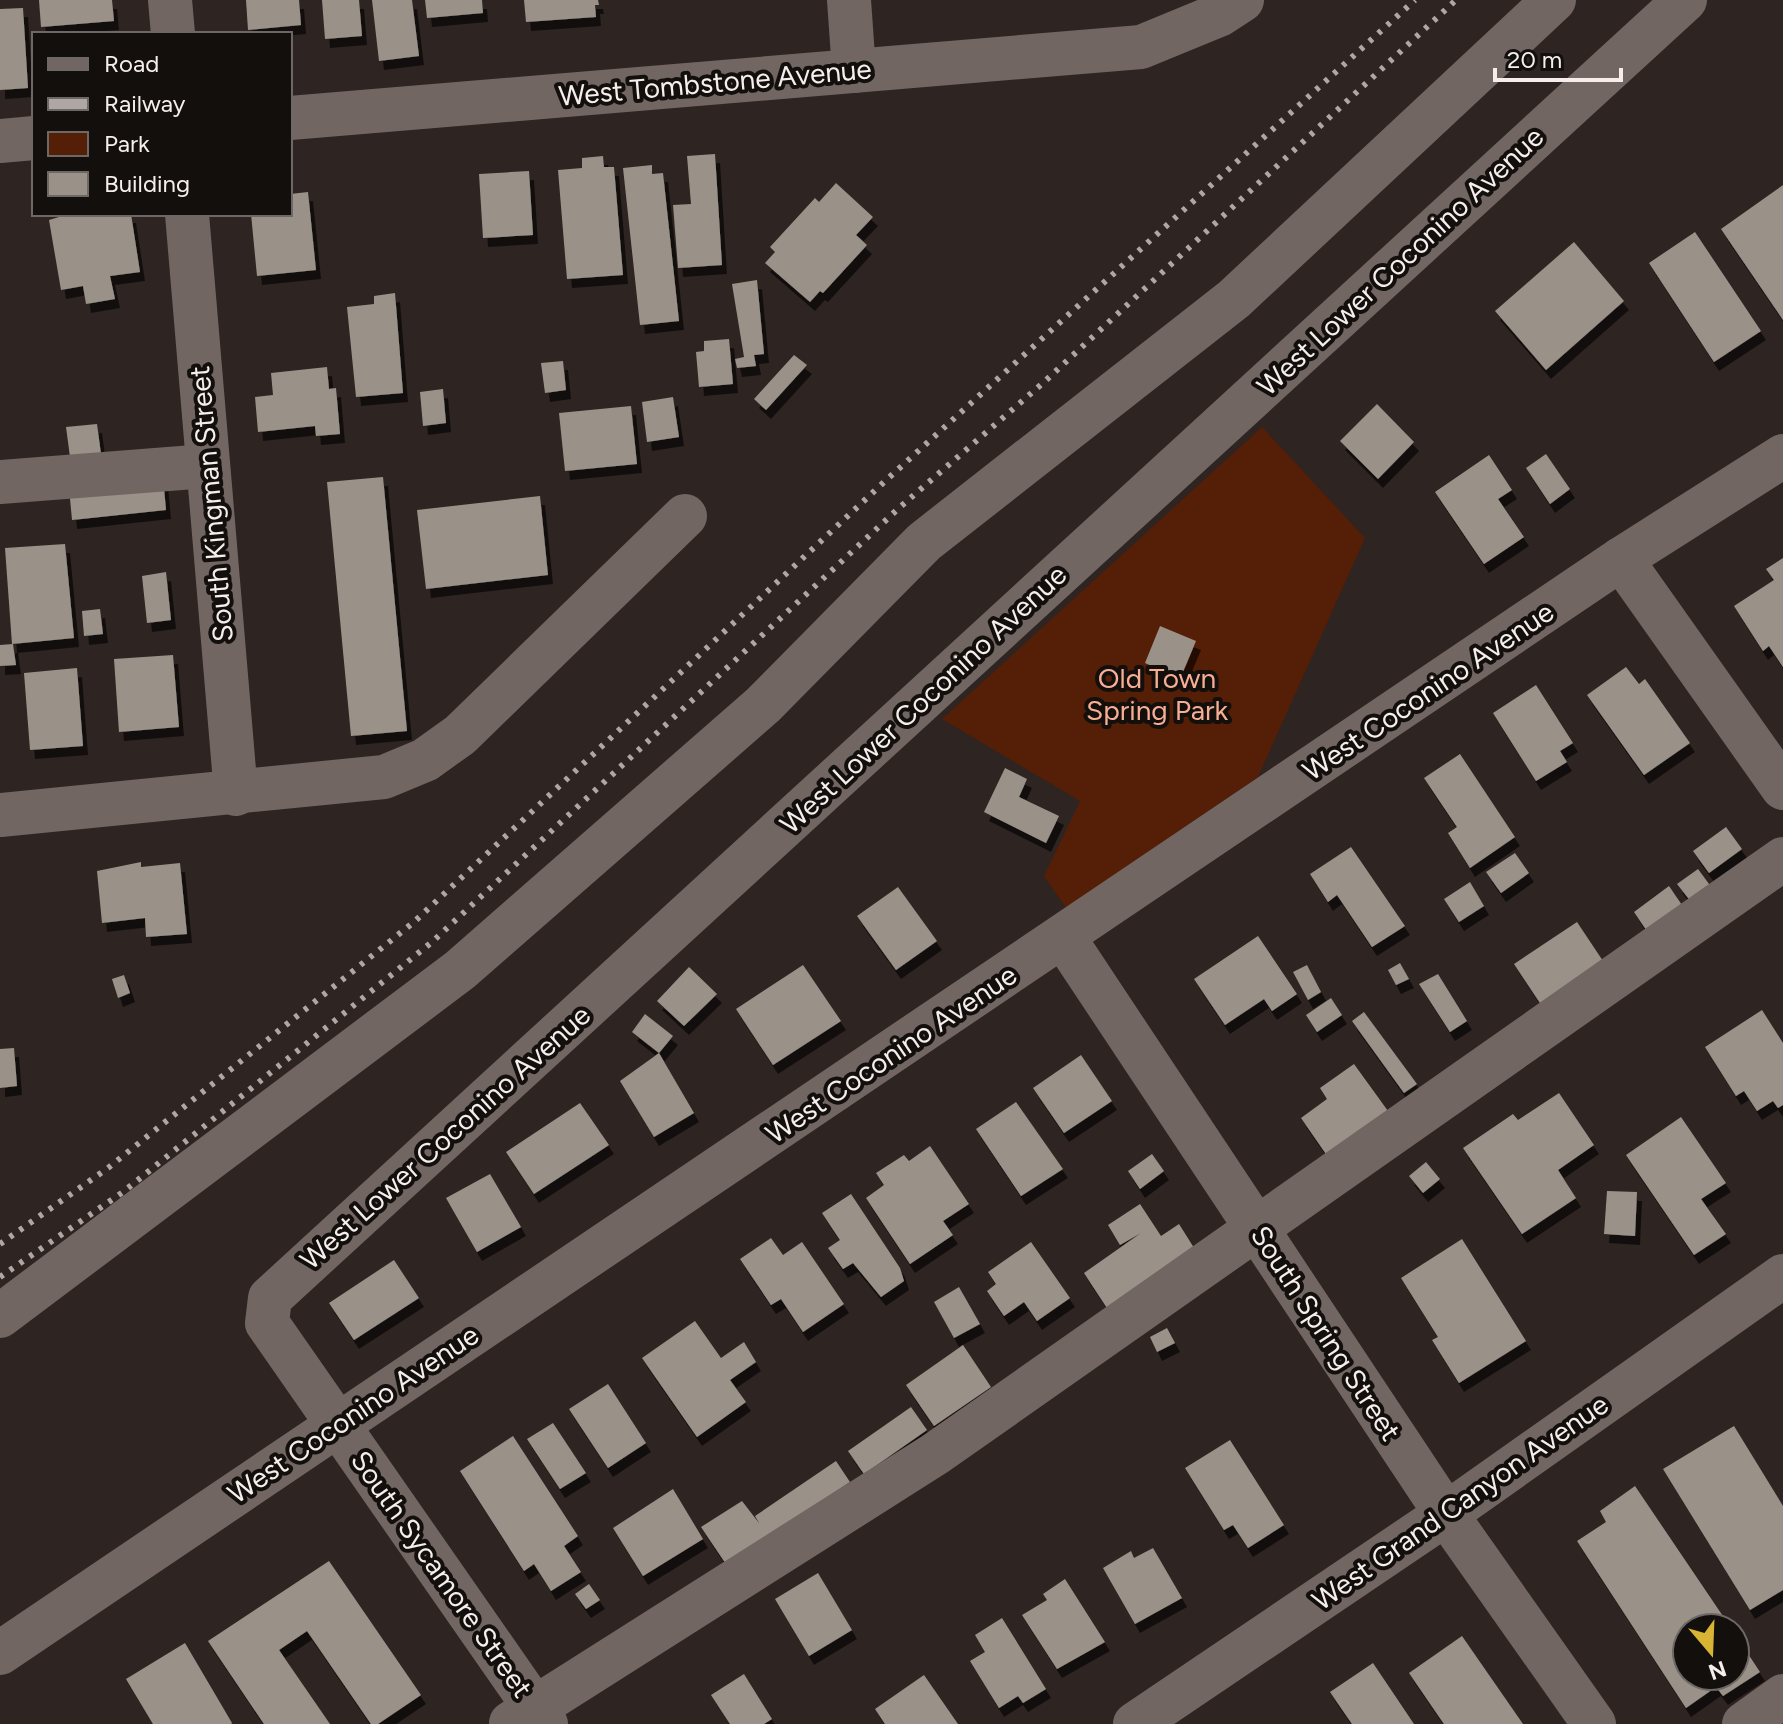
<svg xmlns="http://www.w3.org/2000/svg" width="1783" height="1724" viewBox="0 0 1783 1724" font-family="Figtree,sans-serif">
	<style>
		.green { fill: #551e06 }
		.building { fill: #9a9289; filter: url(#shadow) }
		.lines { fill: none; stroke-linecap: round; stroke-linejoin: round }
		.minor { stroke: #726662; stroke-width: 44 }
		.rail { stroke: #afa7a4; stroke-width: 6; stroke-dasharray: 4 8; stroke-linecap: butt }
		.labels { text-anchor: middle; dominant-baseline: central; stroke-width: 8; stroke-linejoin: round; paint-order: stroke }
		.street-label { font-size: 28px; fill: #f5eeec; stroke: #130f0d }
		.park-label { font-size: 28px; fill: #f7ae93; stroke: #130f0d }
	</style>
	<defs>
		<filter id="shadow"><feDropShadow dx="5" dy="9" stdDeviation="0" flood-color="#0009"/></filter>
	</defs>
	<rect width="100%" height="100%" fill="#2e2421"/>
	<polygon class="green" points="1262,427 1365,538 1258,777 1066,908 1044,876 1080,801 942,719"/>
	<g class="building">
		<polygon points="39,0 112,0 114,21 41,27"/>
		<polygon points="246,0 299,0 301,25 248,30"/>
		<polygon points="322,0 359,0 362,36 325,39"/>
		<polygon points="372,0 412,0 419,56 379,61"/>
		<polygon points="425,0 482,0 483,13 427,18"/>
		<polygon points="524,0 598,0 599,5 595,5 596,17 526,22"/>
		<polygon points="23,8 28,88 0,90 0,9"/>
		<polygon points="715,154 722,265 678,268 673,205 691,204 687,156"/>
		<polygon points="603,156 604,167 614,167 623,275 567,279 558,170 582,168 582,158"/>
		<polygon points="652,165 652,174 663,173 679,321 640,325 623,168"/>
		<polygon points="529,171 533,235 483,238 479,174"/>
		<polygon points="836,183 873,217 856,235 867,245 823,293 820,291 810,302 765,263 775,252 770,247 815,198 819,202"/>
		<polygon points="1783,185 1783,320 1721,229"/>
		<polygon points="308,192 316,270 257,276 251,214 290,214 290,194"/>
		<polygon points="69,214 131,214 140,272 110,276 115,299 86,304 83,286 61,290 49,220"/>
		<polygon points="1695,232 1761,331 1714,362 1649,263"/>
		<polygon points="1574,242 1624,301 1546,370 1495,311"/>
		<polygon points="757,280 764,354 754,355 756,366 737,368 735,359 744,357 732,284"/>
		<polygon points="395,293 403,393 356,397 347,307 374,304 374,296"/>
		<polygon points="729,339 733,384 699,387 696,352 704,351 704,341"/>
		<polygon points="794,355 807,365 766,410 754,399"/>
		<polygon points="563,361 566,390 545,393 541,363"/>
		<polygon points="327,367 329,389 336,388 340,434 316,436 315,426 258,432 255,397 273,395 271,373"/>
		<polygon points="443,389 446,423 423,426 420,392"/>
		<polygon points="673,397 679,437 647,442 642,402"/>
		<polygon points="1377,404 1414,442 1378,479 1340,441"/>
		<polygon points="631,406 637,464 565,471 559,413"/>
		<polygon points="97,424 101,454 70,457 66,427"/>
		<polygon points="1546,454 1570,489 1550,504 1526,468"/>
		<polygon points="1489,455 1512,490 1498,499 1524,537 1484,564 1435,492"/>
		<polygon points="383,477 407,731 351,736 327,482"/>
		<polygon points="163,478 166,510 72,520 69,488"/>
		<polygon points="540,496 548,575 426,589 417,510"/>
		<polygon points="65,544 74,638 12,644 5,548"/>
		<polygon points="1783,558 1783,667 1769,646 1763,651 1734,606 1774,580 1766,569"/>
		<polygon points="166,572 171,620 147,623 142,576"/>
		<polygon points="100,609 103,634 84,636 82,611"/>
		<polygon points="1160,626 1196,641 1180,679 1145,663"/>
		<polygon points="13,644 16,665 0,666 0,645"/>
		<polygon points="173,655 179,727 119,732 114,659"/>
		<polygon points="1626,667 1639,684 1645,679 1690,743 1644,775 1587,695"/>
		<polygon points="77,668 83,746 30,750 24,673"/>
		<polygon points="1536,685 1573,743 1560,751 1567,762 1536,781 1493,713"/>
		<polygon points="1460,754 1515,837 1470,868 1448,833 1457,827 1424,778"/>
		<polygon points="1005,768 1027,779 1019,797 1059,816 1046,843 984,812"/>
		<polygon points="1726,827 1742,849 1709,873 1693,851"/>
		<polygon points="1351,847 1405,926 1372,947 1337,895 1328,902 1310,874"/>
		<polygon points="1515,853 1529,873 1501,893 1486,872"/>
		<polygon points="141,862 141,867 180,863 187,934 146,937 145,918 102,923 97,871"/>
		<polygon points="1698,869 1712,888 1692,903 1677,884"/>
		<polygon points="1470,882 1484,906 1459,922 1444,899"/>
		<polygon points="1669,886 1684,908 1649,934 1634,912"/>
		<polygon points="898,887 937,941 896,970 857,916"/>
		<polygon points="1577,922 1605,964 1542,1006 1514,964"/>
		<polygon points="1258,936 1297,994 1272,1011 1264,999 1225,1025 1194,979"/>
		<polygon points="1400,963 1409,979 1396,985 1388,970"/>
		<polygon points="803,965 841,1021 773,1065 736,1009"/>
		<polygon points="1307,965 1321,992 1308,1000 1293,972"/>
		<polygon points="689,967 717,994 684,1026 657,1001"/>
		<polygon points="1438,974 1467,1021 1450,1032 1419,984"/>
		<polygon points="124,975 130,993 118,998 112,979"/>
		<polygon points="1331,998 1342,1015 1317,1032 1306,1015"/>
		<polygon points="1762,1010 1783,1043 1783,1105 1778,1108 1773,1101 1757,1111 1744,1091 1736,1096 1705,1047"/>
		<polygon points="1364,1012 1417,1084 1404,1093 1352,1021"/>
		<polygon points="645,1014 673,1036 659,1053 632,1032"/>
		<polygon points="14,1048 17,1086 0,1088 0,1049"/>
		<polygon points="659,1053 694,1113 654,1137 620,1081"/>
		<polygon points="1081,1055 1112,1101 1064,1133 1033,1088"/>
		<polygon points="1354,1064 1388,1111 1326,1154 1301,1118 1327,1099 1320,1088"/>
		<polygon points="1559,1093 1594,1145 1558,1170 1576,1198 1522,1234 1463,1148 1513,1114 1518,1120"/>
		<polygon points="1016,1102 1063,1169 1021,1196 976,1129"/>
		<polygon points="580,1103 609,1145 534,1194 506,1152"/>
		<polygon points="1681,1117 1726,1183 1701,1199 1726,1234 1694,1255 1626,1155"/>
		<polygon points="930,1146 969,1204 943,1221 953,1235 910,1264 866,1198 884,1185 876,1173 904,1155 909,1161"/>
		<polygon points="1152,1154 1164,1171 1140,1189 1128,1171"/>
		<polygon points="1426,1162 1440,1179 1423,1193 1409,1176"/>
		<polygon points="490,1174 521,1227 477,1252 446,1198"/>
		<polygon points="1607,1191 1637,1192 1635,1236 1604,1234"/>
		<polygon points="851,1194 900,1268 904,1281 881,1297 853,1263 843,1269 828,1248 840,1240 822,1213"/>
		<polygon points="1140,1204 1161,1236 1179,1224 1196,1251 1107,1308 1084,1273 1141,1233 1120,1245 1108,1225"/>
		<polygon points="771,1238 783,1255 802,1242 844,1304 803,1332 781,1299 771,1305 740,1259"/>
		<polygon points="1462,1239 1526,1341 1459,1383 1432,1340 1438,1337 1401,1278"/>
		<polygon points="1031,1242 1070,1298 1037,1321 1024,1302 1004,1316 987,1291 996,1284 988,1272"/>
		<polygon points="394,1260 419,1298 354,1340 329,1303"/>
		<polygon points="959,1287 980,1324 954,1338 934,1302"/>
		<polygon points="695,1321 721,1358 744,1342 756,1362 730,1380 746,1402 697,1437 642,1358"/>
		<polygon points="1167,1328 1175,1343 1157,1352 1150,1337"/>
		<polygon points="963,1345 991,1387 934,1426 906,1385"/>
		<polygon points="608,1384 646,1443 608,1468 569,1409"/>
		<polygon points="911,1407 927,1430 864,1474 848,1451"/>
		<polygon points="553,1423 586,1473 560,1489 527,1439"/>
		<polygon points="1734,1426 1783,1506 1783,1590 1750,1610 1663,1469"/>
		<polygon points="513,1436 578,1536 564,1546 581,1572 551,1591 534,1564 524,1571 460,1471"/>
		<polygon points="1230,1440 1284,1525 1248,1548 1233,1525 1224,1530 1185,1468"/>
		<polygon points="836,1461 850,1482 726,1564 701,1527 742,1501 759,1523 755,1516"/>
		<polygon points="1635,1486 1731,1628 1687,1628 1687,1676 1735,1676 1735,1634 1760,1672 1723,1696 1716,1687 1686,1708 1577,1541 1606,1522 1600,1511"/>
		<polygon points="673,1489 703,1539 643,1576 613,1528"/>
		<polygon points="1153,1548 1182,1598 1135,1624 1103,1568 1131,1551 1134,1558"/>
		<polygon points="329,1561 421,1695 378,1724 371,1724 307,1631 279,1650 330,1724 264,1724 208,1641"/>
		<polygon points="818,1573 852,1630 809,1656 775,1599"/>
		<polygon points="1065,1579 1105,1642 1057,1669 1022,1615 1047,1600 1043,1594"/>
		<polygon points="589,1584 600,1600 586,1609 575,1594"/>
		<polygon points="1002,1618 1046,1689 1023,1703 1018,1696 999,1708 970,1661 985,1652 975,1635"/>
		<polygon points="1462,1636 1523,1724 1444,1724 1409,1673"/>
		<polygon points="185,1643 232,1723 231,1724 153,1724 126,1679"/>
		<polygon points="1373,1663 1414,1724 1352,1724 1330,1692"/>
		<polygon points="744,1674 772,1719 764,1724 730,1724 711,1695"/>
		<polygon points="924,1675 958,1724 885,1724 875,1709"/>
	</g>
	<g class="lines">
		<g class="minor">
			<polyline points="170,0 173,34"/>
			<polyline points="849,0 854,71"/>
			<polyline points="290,118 1141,47 1219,15 1242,0"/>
			<polyline points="0,141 34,138"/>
			<polyline points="187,214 236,794"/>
			<polyline points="0,482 207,466"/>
			<polyline points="1621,559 1783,788"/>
			<polyline points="0,815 384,777 425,760 460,735 685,516"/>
			<polyline points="1064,938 1446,1514 1594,1724"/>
			<polyline points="0,1316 460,970 763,705 924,542 1234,299 1554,0"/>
			<polyline points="0,1653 1621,559 1783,456"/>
			<polyline points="511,1723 935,1454 1783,859"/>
			<polyline points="546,1724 267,1323 270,1298 1685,0"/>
			<polyline points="1135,1724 1446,1514 1783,1276"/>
			<polyline points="1744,1724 1783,1696"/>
		</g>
		<g class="rail">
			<polyline points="0,1244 108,1168 414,922 883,483 1415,0"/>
			<polyline points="0,1277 123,1192 432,942 899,508 1043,383 1456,0"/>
		</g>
	</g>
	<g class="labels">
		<g class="street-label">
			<text transform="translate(715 82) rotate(-5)">West Tombstone Avenue</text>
			<text transform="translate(1400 261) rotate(-43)">West Lower Coconino Avenue</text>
			<text transform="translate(211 504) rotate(-95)">South Kingman Street</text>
			<text transform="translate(1428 691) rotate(-34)">West Coconino Avenue</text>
			<text transform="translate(923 699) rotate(-43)">West Lower Coconino Avenue</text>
			<text transform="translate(891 1054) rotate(-34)">West Coconino Avenue</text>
			<text transform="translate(445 1137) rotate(-42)">West Lower Coconino Avenue</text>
			<text transform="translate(1326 1333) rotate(57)">South Spring Street</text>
			<text transform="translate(353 1414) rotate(-34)">West Coconino Avenue</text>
			<text transform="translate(1460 1502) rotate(-35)">West Grand Canyon Avenue</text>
			<text transform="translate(442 1574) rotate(55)">South Sycamore Street</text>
		</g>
		<g class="park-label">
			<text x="1157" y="678">Old Town<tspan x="1157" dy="32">Spring Park</tspan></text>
		</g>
	</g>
	<rect x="32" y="32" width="260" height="184" fill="#130f0d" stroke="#6d6866" stroke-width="2"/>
	<rect x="48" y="58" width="40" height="12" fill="#726662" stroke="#6d6866" stroke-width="2"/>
	<text x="104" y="72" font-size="24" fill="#f5eeec">Road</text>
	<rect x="48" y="98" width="40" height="12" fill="#afa7a4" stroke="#6d6866" stroke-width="2"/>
	<text x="104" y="112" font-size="24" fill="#f5eeec">Railway</text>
	<rect x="48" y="132" width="40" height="24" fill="#551e06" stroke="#6d6866" stroke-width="2"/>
	<text x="104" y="152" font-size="24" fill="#f5eeec">Park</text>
	<rect x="48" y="172" width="40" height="24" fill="#9a9289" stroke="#6d6866" stroke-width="2"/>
	<text x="104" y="192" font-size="24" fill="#f5eeec">Building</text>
	<g transform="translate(1711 1652) rotate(161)"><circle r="38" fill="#130f0d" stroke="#6d6866" stroke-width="2"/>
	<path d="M0-6L14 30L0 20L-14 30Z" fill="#d8b434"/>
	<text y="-12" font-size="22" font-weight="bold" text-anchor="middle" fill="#f5eeec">N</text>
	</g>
	<path d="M1495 68v12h126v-12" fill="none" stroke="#f5eeec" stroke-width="4"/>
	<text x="1507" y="68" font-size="24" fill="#f5eeec" stroke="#130f0d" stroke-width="6" paint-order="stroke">20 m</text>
</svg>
